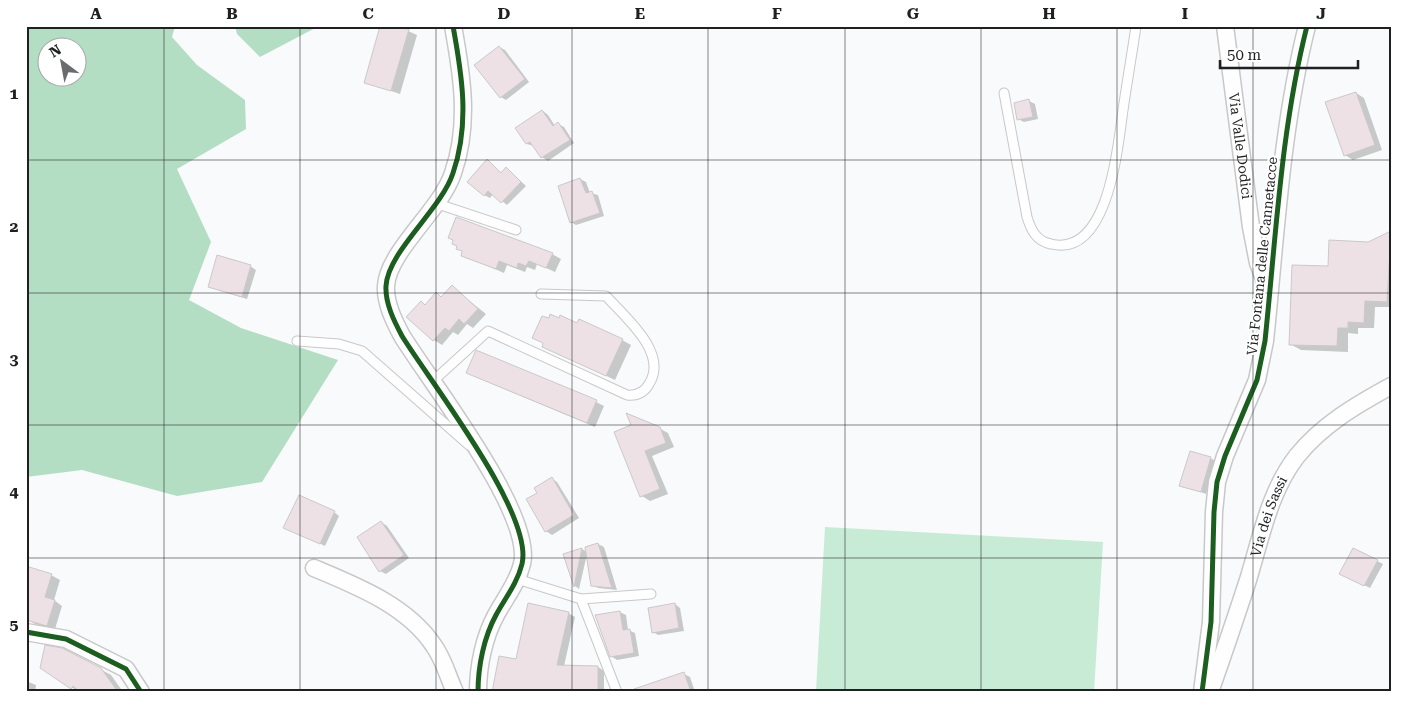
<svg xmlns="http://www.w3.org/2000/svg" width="1417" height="718" viewBox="0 0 1417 718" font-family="'Roboto Serif',serif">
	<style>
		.green { fill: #c7ebd4 }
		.forest { fill: #b3dec4; fill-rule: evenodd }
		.shadow { fill: #0003 }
		.building { fill: #ede1e5; stroke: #cac9ca }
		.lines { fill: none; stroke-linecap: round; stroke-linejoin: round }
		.lane-casing { stroke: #c8c8ca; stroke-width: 11 }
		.street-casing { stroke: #c8c8ca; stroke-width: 19 }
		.lane { stroke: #fefefe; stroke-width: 9 }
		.street { stroke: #fefefe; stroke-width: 16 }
		.cycleway-casing { stroke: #fff; stroke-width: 8 }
		.cycleway { stroke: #1b5e20; stroke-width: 5 }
		.grid { fill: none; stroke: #1f2021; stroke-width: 1; stroke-opacity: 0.55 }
		.labels { text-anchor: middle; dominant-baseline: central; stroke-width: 4.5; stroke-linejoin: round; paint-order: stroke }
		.street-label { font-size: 14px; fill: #1f2021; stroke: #fff }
		.neatline { fill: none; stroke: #1f2021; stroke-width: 2 }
		.grid-label { font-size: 16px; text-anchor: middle; font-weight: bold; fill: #1f2021 }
	</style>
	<rect width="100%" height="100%" fill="#f9fafb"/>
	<polygon class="green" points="825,527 1103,542 1094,692 816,691"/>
	<g class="forest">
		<path d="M26,26H175L172,37L197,65L245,100L246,129L177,169L211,242L189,300L241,328L338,360L262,482L177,496L82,470L26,477ZM48,48H78V78H48Z"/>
		<polygon points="235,26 319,26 260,57 237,34"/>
	</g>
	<g class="shadow">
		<polygon points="381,26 397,26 417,35 400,94 365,82"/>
		<polygon points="499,47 505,50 529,82 506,100 501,97"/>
		<polygon points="1356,93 1364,98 1382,150 1353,160 1345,155"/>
		<polygon points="1029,101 1035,104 1038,119 1024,122 1018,119"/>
		<polygon points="543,111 548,115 555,126 558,124 564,127 574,143 548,161 542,157 534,146 527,144 517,128"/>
		<polygon points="487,161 502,173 506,169 511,172 526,186 507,205 493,194 490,198 484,195"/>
		<polygon points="580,179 586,182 590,193 598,195 604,216 576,225 571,222"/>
		<polygon points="1391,232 1391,307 1375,307 1374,328 1358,328 1358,334 1348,333 1348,352 1301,350 1290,344 1329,268 1368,243"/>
		<polygon points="552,254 561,259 555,272 537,264 535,270 527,267 525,272 507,265 504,273 462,255"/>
		<polygon points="250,266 256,270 247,299 209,287"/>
		<polygon points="452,287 486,314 473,328 467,324 458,335 453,332 442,345 434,340 421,302 426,305 436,294 442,298"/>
		<polygon points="622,340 631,345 615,380 552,351"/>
		<polygon points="476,377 596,402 604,406 595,427"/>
		<polygon points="659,428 668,433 674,447 652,456 668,494 650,501 642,496 615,433"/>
		<polygon points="1210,458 1216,461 1206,494 1181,485"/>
		<polygon points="552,479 557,482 579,518 552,535 546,531 527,500 539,493"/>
		<polygon points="334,512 339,516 325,546 290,530"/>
		<polygon points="381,522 387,526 409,558 386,574 380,571"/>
		<polygon points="598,544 604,547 617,590 598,588 592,585 587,554 579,589 575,586 565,555 582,549 587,552"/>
		<polygon points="1377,561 1383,564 1370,588 1346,576"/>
		<polygon points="51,575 60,580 54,600 62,606 55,629 35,624 27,619"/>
		<polygon points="675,604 680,608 684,631 658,635 653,632"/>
		<polygon points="620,612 626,615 628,630 635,633 639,656 617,660 611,656"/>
		<polygon points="568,613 575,617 564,666 598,667 604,671 604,692 493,692 517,661"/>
		<polygon points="42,668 100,669 111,675 123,692 79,692"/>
		<polygon points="684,674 690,677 695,692 664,692"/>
		<polygon points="26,681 36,685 35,692 26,692"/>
	</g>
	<g class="building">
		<polygon points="380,26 409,29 391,91 364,83"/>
		<polygon points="499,46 525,79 500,98 474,65"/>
		<polygon points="1356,92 1375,145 1344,156 1325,102"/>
		<polygon points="1029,99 1033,117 1017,120 1014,103"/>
		<polygon points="542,110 553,126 558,122 570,140 541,158 530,142 526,144 515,128"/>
		<polygon points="487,159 501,173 506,167 521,182 501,203 488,191 484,196 467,182"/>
		<polygon points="580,178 586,193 592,191 600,213 570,223 558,186"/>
		<polygon points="456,217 553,253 546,268 529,261 526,266 518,263 517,268 499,261 496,269 461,256 462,251 456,249 457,246 452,244 453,240 448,238"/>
		<polygon points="1391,231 1387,302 1365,301 1364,323 1348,322 1348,328 1338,328 1337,346 1289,345 1292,265 1328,266 1329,240 1368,242"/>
		<polygon points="217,255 251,265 242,297 208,287"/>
		<polygon points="452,285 478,309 464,324 459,319 449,331 445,328 433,341 406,317 421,301 425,305 436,292 441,297"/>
		<polygon points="550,314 559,318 560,315 577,323 579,319 623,339 606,376 542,347 543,343 532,338 542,316 549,318"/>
		<polygon points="476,350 597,400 587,423 466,373"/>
		<polygon points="626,413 660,427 666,443 645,451 660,489 640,497 614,432 631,425"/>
		<polygon points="1190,451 1211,457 1201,492 1179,486"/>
		<polygon points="552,477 574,515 545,532 526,499 537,493 534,488"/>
		<polygon points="299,495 335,511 320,544 283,528"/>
		<polygon points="381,521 404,555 379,572 357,537"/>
		<polygon points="598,543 612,588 591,586 585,547"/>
		<polygon points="582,548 574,587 563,554"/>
		<polygon points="1353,548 1378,560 1364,586 1339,574"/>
		<polygon points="26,566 52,574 45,597 55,600 47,626 26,620"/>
		<polygon points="528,603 569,612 557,665 598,666 598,692 492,692 499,656 516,659"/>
		<polygon points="675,603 679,628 652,633 648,608"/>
		<polygon points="620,611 623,630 630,629 634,653 610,657 595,615"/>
		<polygon points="45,645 62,648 101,668 118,692 80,692 73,686 71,689 40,668"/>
		<polygon points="684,672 691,692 635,692 634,689"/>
	</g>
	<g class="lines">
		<g class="lane-casing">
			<g id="lane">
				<path d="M1004,93L1027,217C1031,230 1036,241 1051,244C1109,258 1118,145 1123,110C1127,82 1132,54 1136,26"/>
				<polyline points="438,204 516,230"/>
				<polyline points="297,341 339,344 362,351 469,445"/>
				<path d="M432,382L488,331L627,395C637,396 644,393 649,384C669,353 625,317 606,296L541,294"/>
				<polyline points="517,579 581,599 617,692"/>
				<polyline points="581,599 651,594"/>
			</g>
		</g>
		<g class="street-casing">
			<g id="street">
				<path d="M453,26C462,75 470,124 453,173C441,210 388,251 386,286C385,303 394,321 402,336C431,383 534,514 522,564C517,584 505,598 496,615C484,637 478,666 478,692"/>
				<path id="s1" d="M1225,26L1251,227L1258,263L1269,292"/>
				<path d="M314,568C357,586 408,606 434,646C444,660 448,677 455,692"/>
				<polyline points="26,632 66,639 126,669 141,692"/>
				<path d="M1202,692L1211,622L1214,512L1217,482L1225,456L1257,380L1265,341C1276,236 1281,129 1307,26"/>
				<path id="s2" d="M1210,692C1223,655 1236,617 1248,580C1261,538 1269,492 1297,456C1322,425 1356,405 1391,386"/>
			</g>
		</g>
		<use href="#lane" class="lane"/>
		<use href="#street" class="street"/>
		<g class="cycleway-casing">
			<g id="cycleway">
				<path d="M453,26C462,75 470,124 453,173C441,210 388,251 386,286C385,303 394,321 402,336C431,383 534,514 522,564C517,584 505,598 496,615C484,637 478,666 478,692"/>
				<polyline points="26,632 66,639 126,669 141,692"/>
				<path d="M1202,692L1211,622L1214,512L1217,482L1225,456L1257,380L1265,341C1276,236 1281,129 1307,26"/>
			</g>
		</g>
		<use href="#cycleway" class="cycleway"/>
	</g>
	<path class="grid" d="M164,26V692M300,26V692M436,26V692M572,26V692M708,26V692M845,26V692M981,26V692M1117,26V692M1253,26V692M26,160H1391M26,293H1391M26,425H1391M26,558H1391"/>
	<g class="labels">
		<g class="street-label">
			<text stroke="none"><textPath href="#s1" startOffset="121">Via Valle Dodici</textPath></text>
			<text transform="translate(1262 256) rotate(-84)">Via Fontana delle Cannetacce</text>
			<text stroke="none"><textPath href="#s2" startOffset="185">Via dei Sassi</textPath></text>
		</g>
	</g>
	<rect width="1417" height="718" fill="none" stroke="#ffffff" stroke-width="55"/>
	<g transform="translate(62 62) rotate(328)"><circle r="24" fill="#ffffff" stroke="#a5a6a6"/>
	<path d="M0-4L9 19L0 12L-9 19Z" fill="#6b6c6d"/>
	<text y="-8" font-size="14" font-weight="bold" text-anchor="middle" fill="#1f2021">N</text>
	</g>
	<path d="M1220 60v8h138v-8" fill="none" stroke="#1f2021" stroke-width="2.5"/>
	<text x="1227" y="60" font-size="15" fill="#1f2021" stroke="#ffffff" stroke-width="4" paint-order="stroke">50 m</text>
	<rect x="28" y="28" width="1362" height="662" class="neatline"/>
	<g class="grid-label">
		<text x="96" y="19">A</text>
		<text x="232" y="19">B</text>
		<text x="368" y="19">C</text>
		<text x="504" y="19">D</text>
		<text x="640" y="19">E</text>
		<text x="777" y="19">F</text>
		<text x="913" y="19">G</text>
		<text x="1049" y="19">H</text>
		<text x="1185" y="19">I</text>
		<text x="1321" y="19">J</text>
		<text x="14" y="99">1</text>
		<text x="14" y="232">2</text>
		<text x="14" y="365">3</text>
		<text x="14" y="497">4</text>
		<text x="14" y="630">5</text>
	</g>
</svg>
